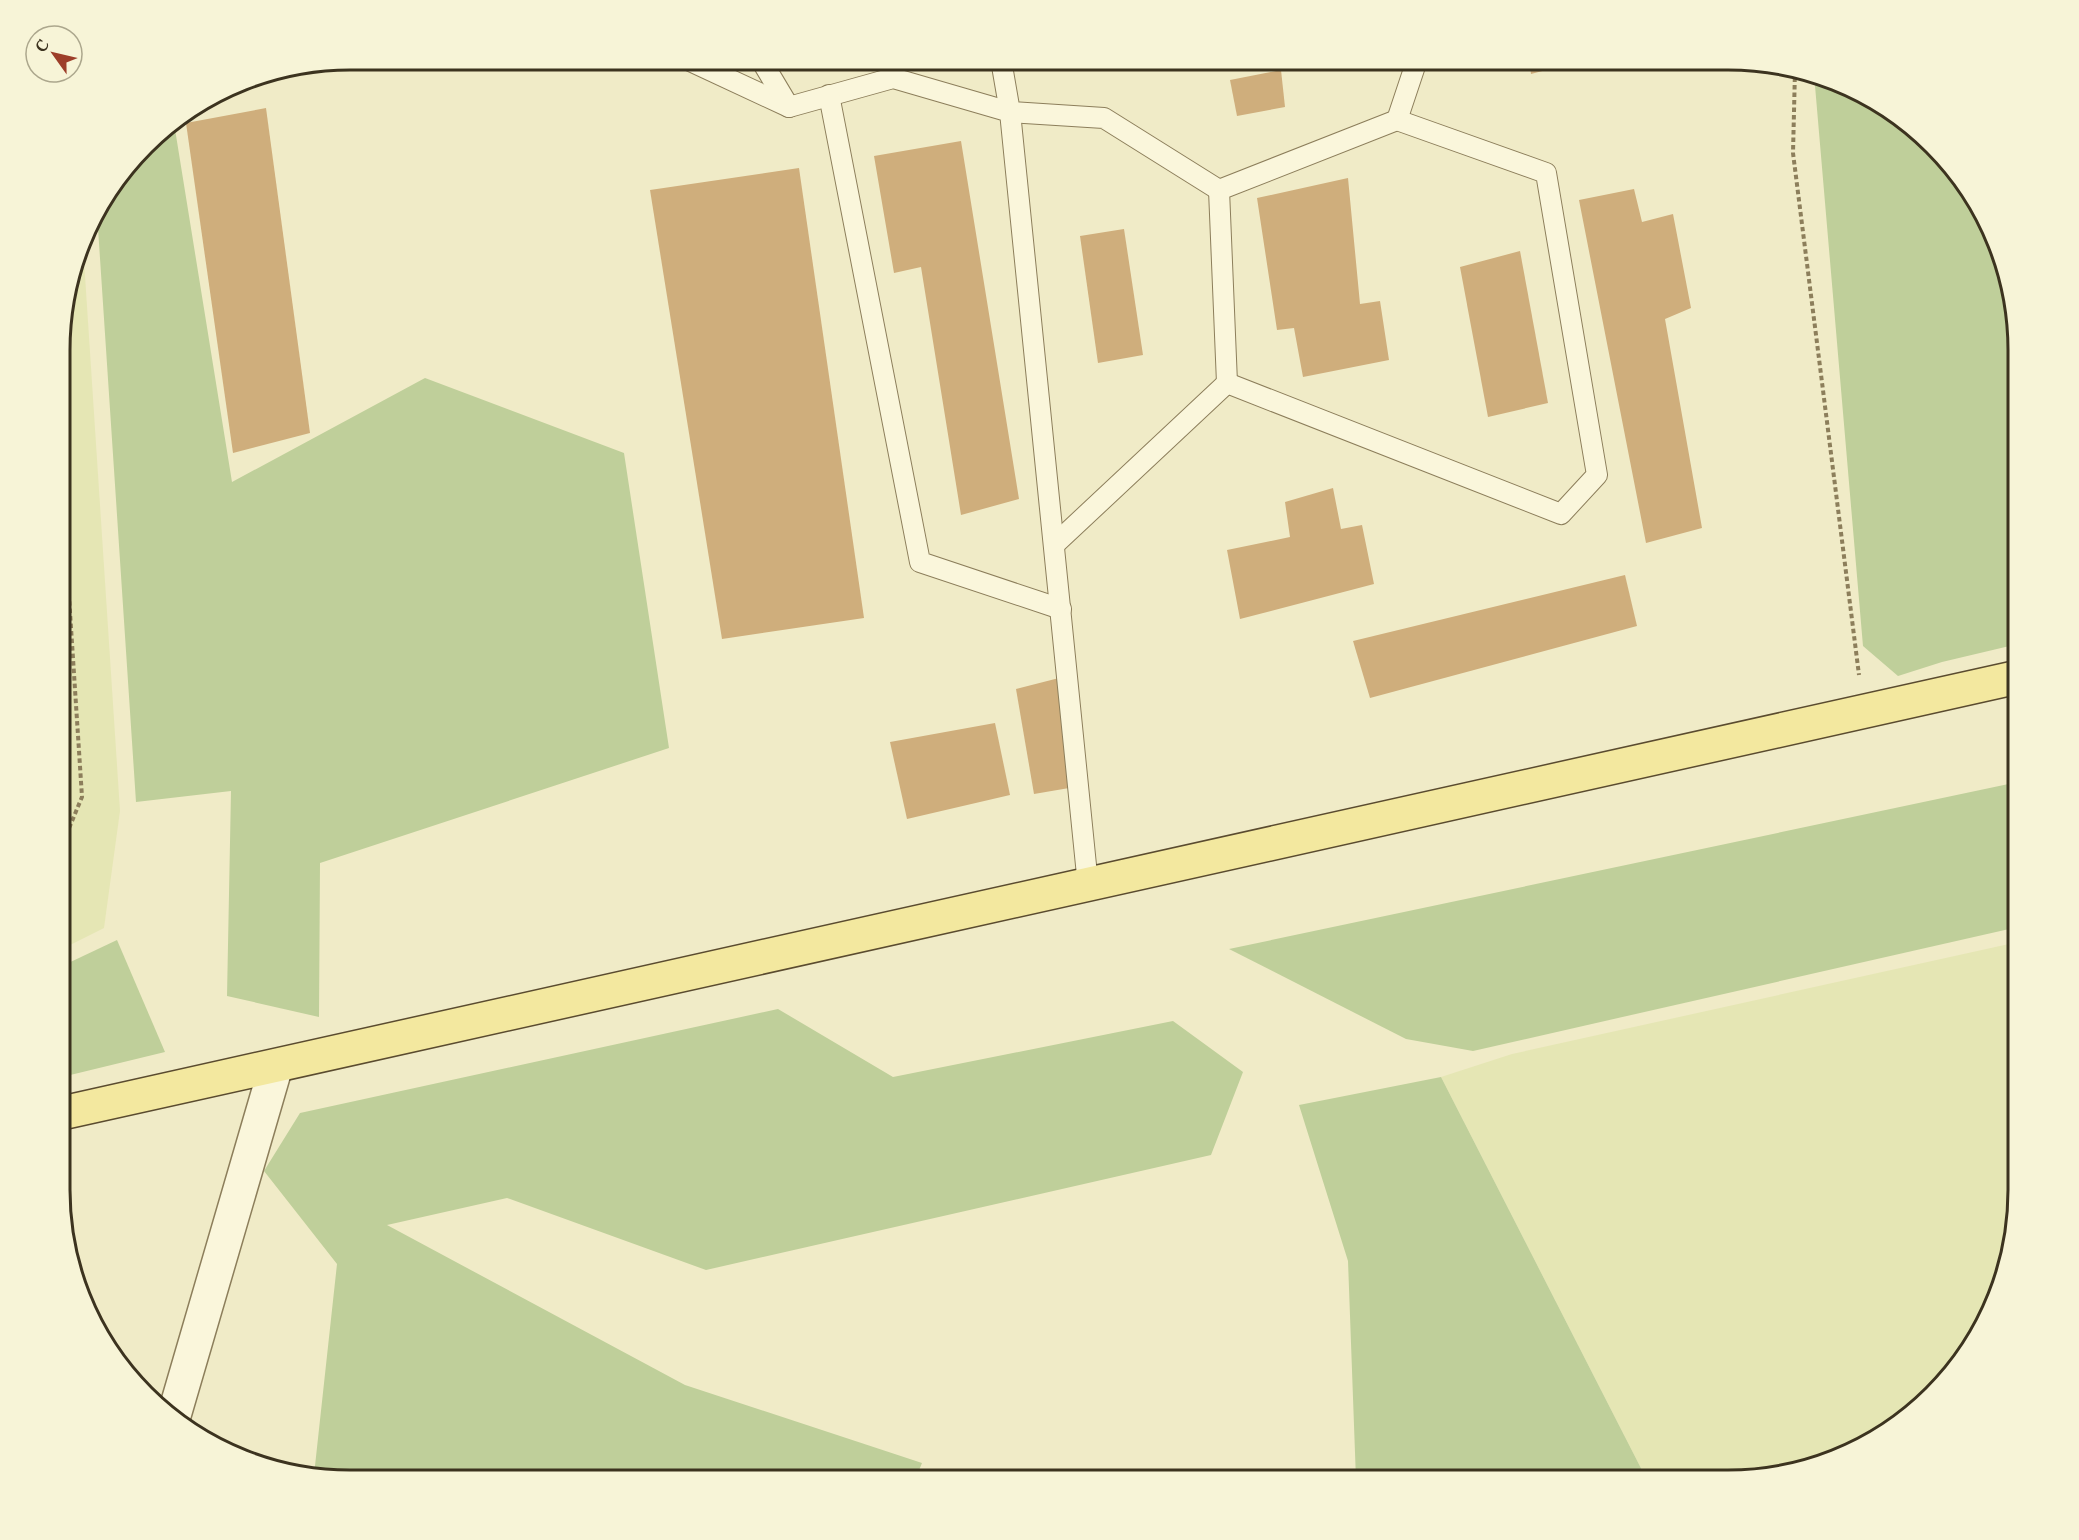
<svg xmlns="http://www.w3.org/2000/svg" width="2079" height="1540" viewBox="0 0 2079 1540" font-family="Lora,serif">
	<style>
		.farmland { fill: #e5e6b4 }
		.green { fill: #bfcf9a }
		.building { fill: #cfae7c }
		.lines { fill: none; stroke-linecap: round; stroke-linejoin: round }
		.service-casing { stroke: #8c7e5b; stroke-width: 22 }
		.minor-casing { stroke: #8c7e5b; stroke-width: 36 }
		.primary-casing { stroke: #5a4b2f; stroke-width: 36 }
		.path { stroke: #8c7e5b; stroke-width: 4; stroke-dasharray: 4.5 3; stroke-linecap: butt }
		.service { stroke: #faf6db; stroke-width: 20 }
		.minor { stroke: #faf6db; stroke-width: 33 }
		.primary { stroke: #f3e89f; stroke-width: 33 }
		.rim { fill: none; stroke: #3c331f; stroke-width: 3 }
	</style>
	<rect width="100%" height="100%" fill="#f0ebc7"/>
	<g class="farmland">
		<polygon points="83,245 120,811 104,928 62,949 62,313"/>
		<polygon points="2018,942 2018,1208 2003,1283 1959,1367 1857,1450 1729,1480 1647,1480 1441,1077 1512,1054"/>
	</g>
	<g class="green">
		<polygon points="1814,74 1822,76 1906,120 1989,222 2018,332 2018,644 1942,662 1898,676 1863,646"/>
		<polygon points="174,123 232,482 425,378 624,453 669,748 320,863 319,1017 227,996 231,791 136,802 97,213 159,132"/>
		<polygon points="2018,782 2018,927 1473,1051 1406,1039 1229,949"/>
		<polygon points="117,940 165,1052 62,1077 62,966"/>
		<polygon points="778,1009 893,1077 1173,1021 1243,1072 1211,1155 706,1270 507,1198 387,1225 685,1385 922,1463 915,1480 332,1479 314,1475 337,1264 264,1171 300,1113"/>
		<polygon points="1441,1077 1647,1480 1356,1480 1348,1261 1299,1105"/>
	</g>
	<g class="building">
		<polygon points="1529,61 1580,61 1531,74"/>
		<polygon points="1281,70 1285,107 1237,116 1230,80"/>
		<polygon points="266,108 310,433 233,453 186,123"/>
		<polygon points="961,141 1019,499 961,515 921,267 894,273 874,156"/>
		<polygon points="799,168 864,618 722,639 650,190"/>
		<polygon points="1348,178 1360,304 1380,301 1389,360 1303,377 1294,328 1277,330 1257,198"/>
		<polygon points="1634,189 1642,222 1673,214 1691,308 1665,319 1702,528 1646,543 1579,200"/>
		<polygon points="1124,229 1143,355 1098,363 1080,236"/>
		<polygon points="1520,251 1548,403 1488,417 1460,267"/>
		<polygon points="1333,488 1341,529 1362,525 1374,584 1240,619 1227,550 1290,537 1285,502"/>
		<polygon points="1625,575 1637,626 1370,698 1353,641"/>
		<polygon points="1059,678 1075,787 1034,794 1016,689"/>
		<polygon points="995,723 1010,795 907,819 890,742"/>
	</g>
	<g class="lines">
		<g class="service-casing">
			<g id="service">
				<polyline points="688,60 789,107 893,78 1010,112 1088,885"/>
				<polyline points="761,60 789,107"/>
				<polyline points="1001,60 1010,112 1104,118 1219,190"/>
				<polyline points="829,95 920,562 1061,609"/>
				<polyline points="1227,383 1219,190 1397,120 1417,60"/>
				<polyline points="1054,545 1227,383 1561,514 1597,475 1546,173 1397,120"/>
			</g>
		</g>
		<g class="minor-casing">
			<polyline id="minor" points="173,1419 276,1066"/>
		</g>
		<g class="primary-casing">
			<polyline id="primary" points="62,1113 2018,677"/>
		</g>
		<g class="path">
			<polyline points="1795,70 1793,153 1859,675"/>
			<polyline points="62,489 82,797 62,845"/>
		</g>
		<use href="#service" class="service"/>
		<use href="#minor" class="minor"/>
		<use href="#primary" class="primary"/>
	</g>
	<path d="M0 0H2079V1540H0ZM350 70H1728A280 280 0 0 1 2008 350V1190A280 280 0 0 1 1728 1470H350A280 280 0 0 1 70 1190V350A280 280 0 0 1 350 70Z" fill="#f7f4d7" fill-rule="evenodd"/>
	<path class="rim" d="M350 70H1728A280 280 0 0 1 2008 350V1190A280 280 0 0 1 1728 1470H350A280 280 0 0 1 70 1190V350A280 280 0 0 1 350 70Z"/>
	<g transform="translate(54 54) rotate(304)"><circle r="28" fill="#f7f4d7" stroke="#aca78d" stroke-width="1.5"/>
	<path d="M0-4.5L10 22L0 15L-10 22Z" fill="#9d3e29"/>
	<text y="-9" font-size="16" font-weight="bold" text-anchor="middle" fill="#3c331f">С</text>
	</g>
</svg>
